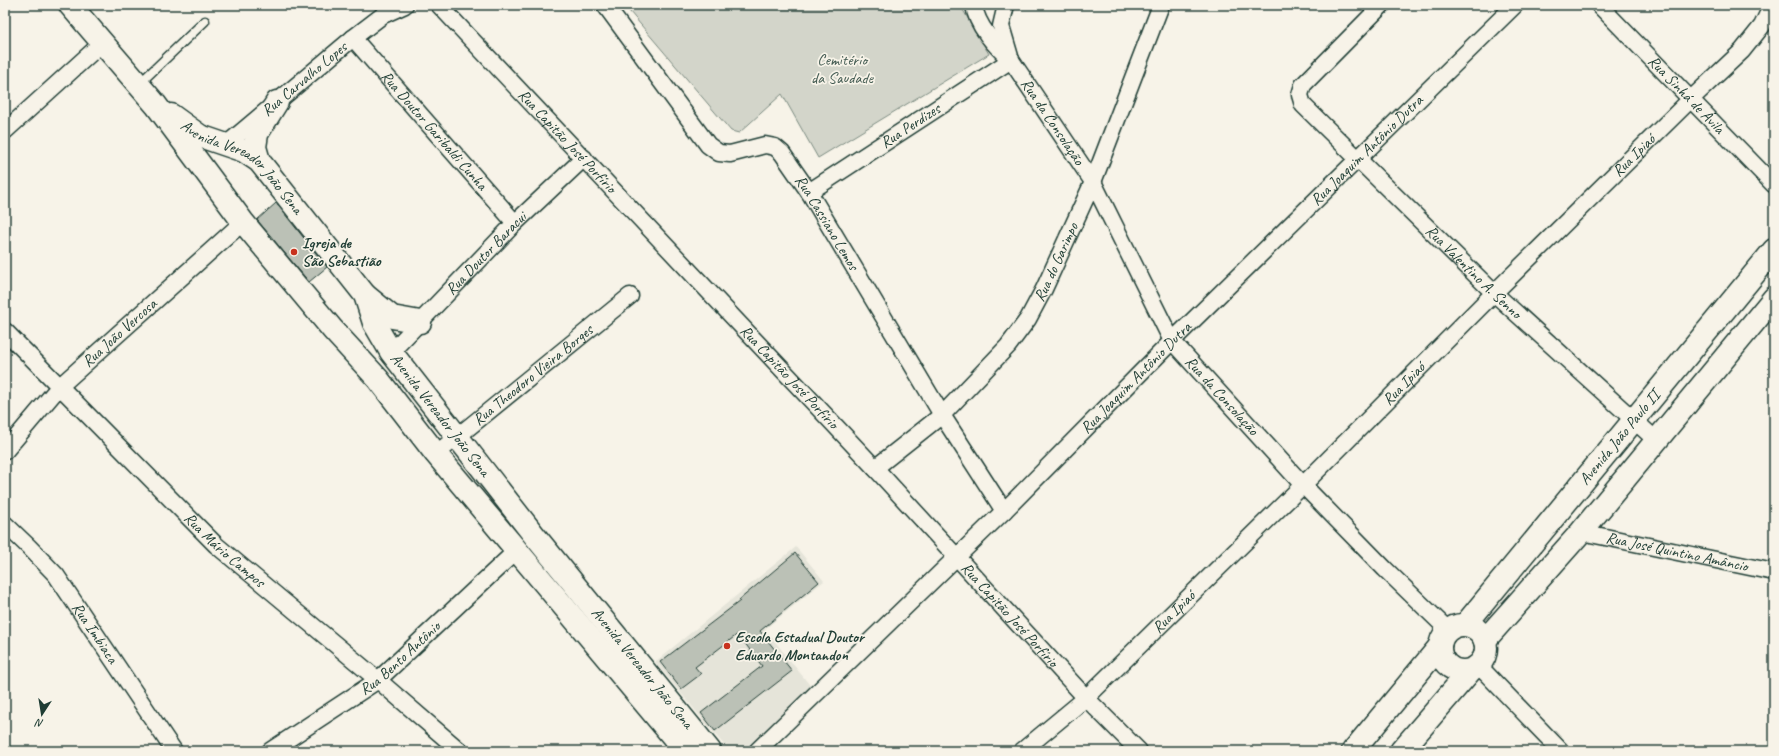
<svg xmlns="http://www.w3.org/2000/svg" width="1779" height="756" viewBox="0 0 1779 756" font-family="Caveat,sans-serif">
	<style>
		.built { fill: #e5e4d9 }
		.green { fill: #d3d5ca; stroke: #79897f }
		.building { fill: #bbc1b6; stroke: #1f3d34 }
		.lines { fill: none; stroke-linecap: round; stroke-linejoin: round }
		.service-casing { stroke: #1f3d34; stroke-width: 11 }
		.minor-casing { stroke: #1f3d34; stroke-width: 19 }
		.secondary-casing { stroke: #1f3d34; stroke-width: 25 }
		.primary-casing { stroke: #1f3d34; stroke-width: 25 }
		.service { stroke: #f7f3e8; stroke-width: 8 }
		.minor { stroke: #f7f3e8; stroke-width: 16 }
		.secondary { stroke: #f7f3e8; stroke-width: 22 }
		.primary { stroke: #f7f3e8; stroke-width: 22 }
		.poi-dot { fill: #c8321e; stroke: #f7f3e8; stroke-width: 1.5 }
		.labels { text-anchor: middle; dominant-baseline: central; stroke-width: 3.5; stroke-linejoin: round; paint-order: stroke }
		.park-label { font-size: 16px; fill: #435b52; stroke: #f7f3e8 }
		.street-label { font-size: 16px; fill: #1f3d34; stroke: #f7f3e8 }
		.poi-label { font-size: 16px; font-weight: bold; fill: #1f3d34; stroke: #f7f3e8; text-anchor: start }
	</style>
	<rect width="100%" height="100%" fill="#f7f3e8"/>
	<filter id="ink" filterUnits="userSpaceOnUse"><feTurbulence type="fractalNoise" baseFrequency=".025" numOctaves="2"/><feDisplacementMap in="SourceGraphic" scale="8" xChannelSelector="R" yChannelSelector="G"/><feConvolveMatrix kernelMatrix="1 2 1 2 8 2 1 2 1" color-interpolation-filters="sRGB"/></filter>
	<g filter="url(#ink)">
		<polygon class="built" points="796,547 824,581 765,629 812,688 745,751 729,751 655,662"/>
		<polygon class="green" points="624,5 960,5 989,54 818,158 782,94 739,133 731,131"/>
		<g class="building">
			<polygon points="276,203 327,267 309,282 257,220"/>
			<polygon points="795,553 819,582 760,631 792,671 715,731 701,713 762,666 738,634 695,667 701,674 681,689 660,662 740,601 739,600"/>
		</g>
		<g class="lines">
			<g class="service-casing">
				<polyline id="service" points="139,84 205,21"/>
			</g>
			<g class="minor-casing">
				<g id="minor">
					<path id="s1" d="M439,5L875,468L1086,698L1139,751"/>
					<path id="s2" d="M605,5L708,145L719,153L730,154L765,145L775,147L782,153L809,192L942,415L1004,511"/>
					<path id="s3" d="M974,5C976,25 996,47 1011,60L1093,182L1172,341L1303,485L1385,569L1448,630"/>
					<polyline points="1006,5 1001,26 1011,60"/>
					<path id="s4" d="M1382,5L1303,85L1300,95L1303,105L1494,293L1657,441"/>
					<path id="s5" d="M1599,5L1774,185"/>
					<path id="s6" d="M353,38L515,223"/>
					<polyline points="5,131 102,43"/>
					<path id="s7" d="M227,144L353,38L383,15L405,5"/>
					<path id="s8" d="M809,192L1011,60"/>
					<path id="s9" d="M5,331L216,545L378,680L460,751"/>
					<path id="s10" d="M391,352L515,223L584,158"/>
					<path id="s11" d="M5,451L59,387L243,222"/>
					<path id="s12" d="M436,454L630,296"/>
					<path id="s13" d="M875,468L942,415L1008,346L1028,319L1044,289L1093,182L1161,5"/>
					<path id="s14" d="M5,524L29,547L56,575L174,751"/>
					<path id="s15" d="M1581,532L1774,572"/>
					<polyline points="1478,665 1561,751"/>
					<path id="s16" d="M270,751L378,680L517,550"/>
					<path id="s17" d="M757,751L1004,511L1172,341L1515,5"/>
					<path id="s18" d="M1022,751L1086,698L1303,485L1494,293L1690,100L1742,51L1762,26L1772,5"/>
				</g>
			</g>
			<g class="secondary-casing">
				<g id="secondary">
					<polyline points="70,5 156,105 243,222 333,330 378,379 436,454 685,751"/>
					<path id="s19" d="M171,115L200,136L244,151L259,161L365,295L374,323L391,352L534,535L710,751"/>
					<polyline points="259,161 255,147 257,134 277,102"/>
					<polyline points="365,295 392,317 420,322"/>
				</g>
			</g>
			<g class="primary-casing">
				<g id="primary">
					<path id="s20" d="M1465,625L1774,250"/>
					<circle cx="1463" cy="648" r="23"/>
					<polyline points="1485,640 1581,532 1774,298"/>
					<polyline points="1353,751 1440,646"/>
					<polyline points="1401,751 1471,670"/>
				</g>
			</g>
			<use href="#service" class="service"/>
			<use href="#minor" class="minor"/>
			<use href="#secondary" class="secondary"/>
			<use href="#primary" class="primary"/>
		</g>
	</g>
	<g class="poi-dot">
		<circle cx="294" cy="252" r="4"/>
		<circle cx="727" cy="646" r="4"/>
	</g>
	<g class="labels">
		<g class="park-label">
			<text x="842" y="60">Cemitério<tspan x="842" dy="18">da Saudade</tspan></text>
		</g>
		<g class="street-label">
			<text stroke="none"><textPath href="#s7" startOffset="101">Rua Carvalho Lopes</textPath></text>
			<text stroke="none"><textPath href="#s5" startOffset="125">Rua Sinhá de Ávila</textPath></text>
			<text stroke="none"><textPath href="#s3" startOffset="142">Rua da Consolação</textPath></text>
			<text stroke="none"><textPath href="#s8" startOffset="121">Rua Perdizes</textPath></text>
			<text stroke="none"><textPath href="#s6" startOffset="123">Rua Doutor Garibaldi Cunha</textPath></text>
			<text stroke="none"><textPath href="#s1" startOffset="187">Rua Capitão José Porfírio</textPath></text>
			<text stroke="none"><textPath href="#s17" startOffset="856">Rua Joaquim Antônio Dutra</textPath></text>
			<text stroke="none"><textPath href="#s18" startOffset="854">Rua Ipiaó</textPath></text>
			<text stroke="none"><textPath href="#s19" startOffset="90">Avenida Vereador João Sena</textPath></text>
			<text stroke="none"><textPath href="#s2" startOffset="337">Rua Cassiano Lemos</textPath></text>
			<text stroke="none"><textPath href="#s10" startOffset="137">Rua Doutor Baracui</textPath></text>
			<text stroke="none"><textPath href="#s13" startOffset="278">Rua do Garimpo</textPath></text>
			<text stroke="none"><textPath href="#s4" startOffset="372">Rua Valentino A. Senno</textPath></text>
			<text stroke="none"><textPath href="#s11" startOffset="165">Rua João Vercosa</textPath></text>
			<text stroke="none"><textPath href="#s12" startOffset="125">Rua Theodoro Vieira Borges</textPath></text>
			<text stroke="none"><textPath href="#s1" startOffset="511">Rua Capitão José Porfírio</textPath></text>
			<text stroke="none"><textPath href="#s17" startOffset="532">Rua Joaquim Antônio Dutra</textPath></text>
			<text stroke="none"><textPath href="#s18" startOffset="530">Rua Ipiaó</textPath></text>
			<text stroke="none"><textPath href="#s3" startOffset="466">Rua da Consolação</textPath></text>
			<text stroke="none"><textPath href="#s19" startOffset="414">Avenida Vereador João Sena</textPath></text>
			<text stroke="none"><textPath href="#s20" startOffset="243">Avenida João Paulo II</textPath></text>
			<text stroke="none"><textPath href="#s9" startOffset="310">Rua Mário Campos</textPath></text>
			<text stroke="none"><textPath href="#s15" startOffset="98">Rua José Quintino Amâncio</textPath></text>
			<text stroke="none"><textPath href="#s18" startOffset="206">Rua Ipiaó</textPath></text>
			<text stroke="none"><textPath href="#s1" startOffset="835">Rua Capitão José Porfírio</textPath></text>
			<text stroke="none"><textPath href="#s14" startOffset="142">Rua Imbiaca</textPath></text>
			<text stroke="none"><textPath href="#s16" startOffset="160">Rua Bento Antônio</textPath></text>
			<text stroke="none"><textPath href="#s19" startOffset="738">Avenida Vereador João Sena</textPath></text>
		</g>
		<g class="poi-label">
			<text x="302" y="243">Igreja de<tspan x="302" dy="18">São Sebastião</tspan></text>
			<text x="735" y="637">Escola Estadual Doutor<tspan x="735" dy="18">Eduardo Montandon</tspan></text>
		</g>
	</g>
	<rect width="1779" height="756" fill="none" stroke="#f7f3e8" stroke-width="20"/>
	<rect x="10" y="10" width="1759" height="736" fill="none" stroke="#1f3d34" stroke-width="1.5" filter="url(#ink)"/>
	<g transform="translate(42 714) rotate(192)" stroke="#f7f3e8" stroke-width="3" paint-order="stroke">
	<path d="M0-3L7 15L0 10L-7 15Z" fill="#1f3d34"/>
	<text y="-6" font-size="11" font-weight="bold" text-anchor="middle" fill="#1f3d34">N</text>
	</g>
</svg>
